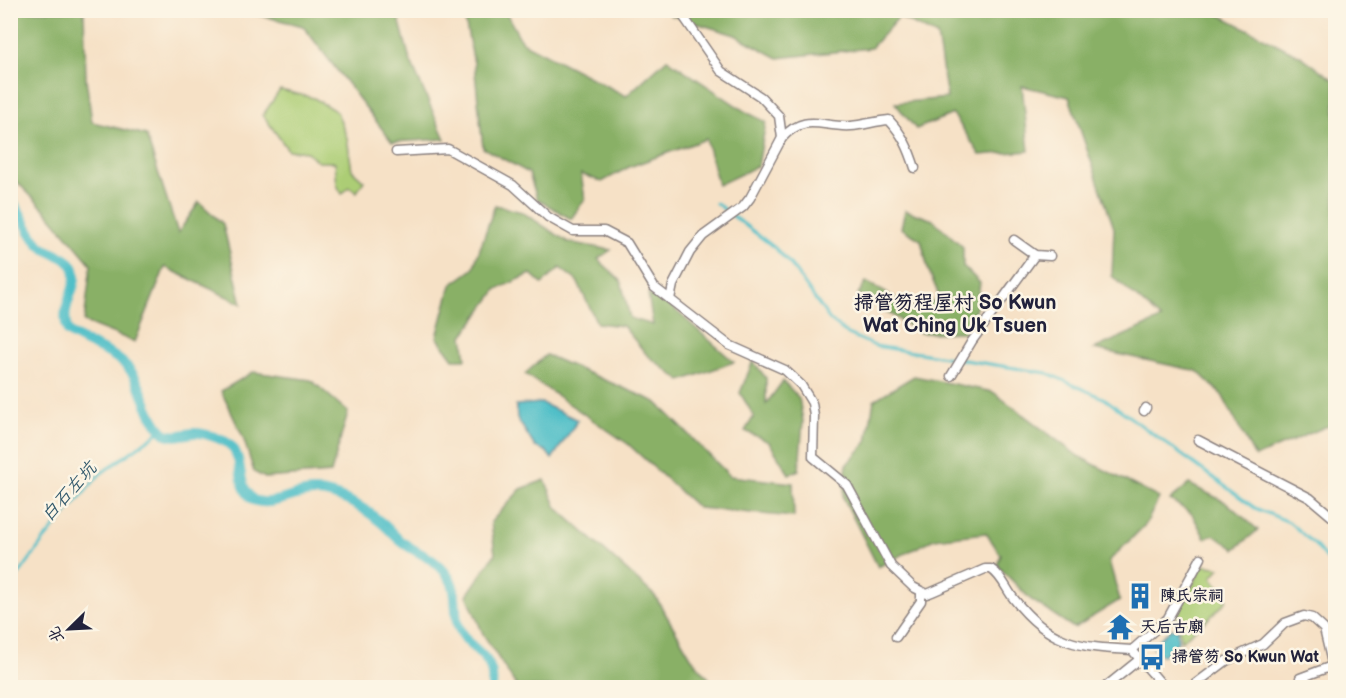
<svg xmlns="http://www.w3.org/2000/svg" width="1346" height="698" viewBox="0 0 1346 698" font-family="'Balsamiq Sans','LXGW WenKai TC',sans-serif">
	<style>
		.green { fill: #accd75; stroke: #677858; stroke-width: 1.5 }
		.forest { fill: #89b066; stroke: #566950; stroke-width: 1.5 }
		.water { fill: #51bfc8; stroke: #3a7082; stroke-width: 1.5 }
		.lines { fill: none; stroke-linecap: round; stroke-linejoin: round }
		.stream { stroke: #51bfc8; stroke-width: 3 }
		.canal { stroke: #51bfc8; stroke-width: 10 }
		.street-casing { stroke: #8c8280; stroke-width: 11 }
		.street { stroke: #fff; stroke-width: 8 }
		.labels { text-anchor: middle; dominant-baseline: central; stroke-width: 5; stroke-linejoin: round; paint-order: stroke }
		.poi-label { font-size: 16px; font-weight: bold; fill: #22223b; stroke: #fcf5e5; text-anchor: start }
		.water-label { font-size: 18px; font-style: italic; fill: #32596c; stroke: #fcf5e5 }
		.quarter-label { font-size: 20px; font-weight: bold; fill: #22223b; stroke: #fcf5e5 }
	</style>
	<rect width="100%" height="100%" fill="#fcf5e5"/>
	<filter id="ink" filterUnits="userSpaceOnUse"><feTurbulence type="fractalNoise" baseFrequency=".0167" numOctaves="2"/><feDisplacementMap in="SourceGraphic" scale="12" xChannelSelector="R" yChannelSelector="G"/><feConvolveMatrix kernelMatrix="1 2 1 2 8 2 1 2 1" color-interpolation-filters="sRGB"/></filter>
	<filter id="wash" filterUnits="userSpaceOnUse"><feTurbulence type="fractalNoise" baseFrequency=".008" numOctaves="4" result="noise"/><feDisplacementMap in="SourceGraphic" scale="24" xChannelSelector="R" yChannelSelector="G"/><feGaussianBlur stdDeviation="1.35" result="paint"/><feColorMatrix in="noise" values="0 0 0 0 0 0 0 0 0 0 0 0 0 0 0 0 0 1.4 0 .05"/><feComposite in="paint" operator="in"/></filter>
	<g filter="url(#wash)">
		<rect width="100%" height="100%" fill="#f6e1c6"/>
		<g class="green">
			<polygon points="280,90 314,98 337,112 347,138 352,170 364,181 357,192 349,187 342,194 337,185 335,162 318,162 307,152 288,150 263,115"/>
			<path d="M1203,565L1220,568L1212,577L1227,600C1214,617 1197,627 1181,641L1177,615Z"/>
		</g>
		<g class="forest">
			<polygon points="10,11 84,11 86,79 92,122 146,135 178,233 199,202 223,224 242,304 165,267 135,342 84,322 91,264 46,211 11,176"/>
			<polygon points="242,11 397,11 410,60 445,139 392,142 303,26"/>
			<polygon points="463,11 505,11 522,42 626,96 667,59 746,112 766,122 758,166 718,185 706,139 629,167 602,182 581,174 585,199 571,219 537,199 529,173 483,148 474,63"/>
			<polygon points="670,11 1212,11 1302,57 1335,81 1335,425 1325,427 1255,457 1222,395 1197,371 1094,349 1161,319 1112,276 1114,228 1069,97 1022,86 1029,151 980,155 953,114 916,129 895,103 947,98 937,36 899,17 871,48 778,58 735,35 670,15"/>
			<polygon points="495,205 522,212 568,242 611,250 598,259 621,281 630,318 653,325 648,294 673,308 734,362 681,381 647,355 623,326 597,323 577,281 560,268 542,284 531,274 497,289 463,336 466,359 453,359 437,337 451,285 473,269"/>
			<polygon points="905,210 933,220 963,247 963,266 980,283 976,308 967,332 921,333 858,294 866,282 917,310 940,298 928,269 921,240 901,228"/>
			<polygon points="546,355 656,402 730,476 793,483 794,517 698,508 628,444 525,374"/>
			<polygon points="753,361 766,378 766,404 783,381 799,398 803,421 799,470 789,474 769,442 745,431 754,416 740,393"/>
			<polygon points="253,372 311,380 348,412 331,473 265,478 254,472 243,437 221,391"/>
			<polygon points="914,376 993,392 1078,456 1159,498 1146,524 1109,561 1120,600 1074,628 1030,599 997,565 1001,555 986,533 934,539 878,567 843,497 847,464 867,442 874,400"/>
			<polygon points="545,480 557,508 655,596 691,657 716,687 517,687 483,634 467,595 495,554 491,522 521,489"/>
			<polygon points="1189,484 1227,503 1258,530 1235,549 1214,535 1205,538 1192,514 1170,500"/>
		</g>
		<g class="water">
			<polygon points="541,403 578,420 552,459 546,451 535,447 517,418 516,405"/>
			<polygon points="1171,629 1177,629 1178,642 1162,656 1152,646"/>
		</g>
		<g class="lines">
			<g class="stream">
				<polyline points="716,203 775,248 791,265 830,320 848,334 875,346 1047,373 1105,399 1255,508 1289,522 1315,545 1336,570"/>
				<polyline points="10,587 43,541 100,474 162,430"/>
			</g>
			<path class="canal" d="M10,199C23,212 27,234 41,246C50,254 70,256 74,269C80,288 58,305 68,332C89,347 119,352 133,374C143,389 151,425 166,434C174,438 184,434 193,433C202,432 225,439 231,446C245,461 235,483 253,500C274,508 294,491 316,492C335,492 364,507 378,520C387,526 393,535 402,542C422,557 437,557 451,581C458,595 454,612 458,626C468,653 496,651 492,688"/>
		</g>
	</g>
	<g filter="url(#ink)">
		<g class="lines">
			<g class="street-casing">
				<g id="street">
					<path d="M782,138C806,112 822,128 851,126C864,125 876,121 889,120C903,135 909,149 915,168"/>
					<path d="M396,152L448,149L513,185L548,217L573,231H604L627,243L654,287L729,345L785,370L801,385L812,403L814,416L813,457L847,485L891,566L913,587L927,594L932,592L985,569H991C1002,576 1006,589 1014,599C1050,645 1078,647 1132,650L1168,618L1201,558"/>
					<polyline points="1014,240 1035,255 1050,256"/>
					<polyline points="670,299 673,285 690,252 703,236 743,207 750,198 782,138 779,116 761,97 721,71 679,10"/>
					<polyline points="951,376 972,341 1035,255"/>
					<polyline points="1144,411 1146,408"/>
					<polyline points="1198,440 1310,498 1336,520"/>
					<polyline points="896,637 921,601 921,592"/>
					<polyline points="1132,650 1165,688"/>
					<polyline points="1104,688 1140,659"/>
					<polyline points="1190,688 1226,661 1263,644 1285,623 1304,616 1312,618 1324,629 1336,680"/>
					<polyline points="1303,688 1300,678 1332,666"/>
				</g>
			</g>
			<use href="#street" class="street"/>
		</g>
	</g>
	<defs>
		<g id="building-bare" transform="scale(2.07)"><path d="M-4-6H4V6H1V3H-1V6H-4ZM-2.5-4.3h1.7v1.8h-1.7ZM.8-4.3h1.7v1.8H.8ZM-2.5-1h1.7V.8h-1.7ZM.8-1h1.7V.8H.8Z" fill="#1f6fb2" stroke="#fcf5e5" stroke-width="2.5" paint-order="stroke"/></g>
		<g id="temple-bare" transform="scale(2.07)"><path d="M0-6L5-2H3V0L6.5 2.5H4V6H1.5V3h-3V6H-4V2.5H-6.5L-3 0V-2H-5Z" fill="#1f6fb2" stroke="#fcf5e5" stroke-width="2.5" paint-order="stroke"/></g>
		<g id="bus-bare" transform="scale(2.07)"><path d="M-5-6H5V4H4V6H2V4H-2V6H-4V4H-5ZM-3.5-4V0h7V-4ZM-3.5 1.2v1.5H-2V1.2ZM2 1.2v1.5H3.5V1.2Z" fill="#1f6fb2" stroke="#fcf5e5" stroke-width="2.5" paint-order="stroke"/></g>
	</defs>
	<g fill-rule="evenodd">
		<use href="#building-bare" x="1140" y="596"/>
		<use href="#temple-bare" x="1120" y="627"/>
		<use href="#bus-bare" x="1152" y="657"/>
	</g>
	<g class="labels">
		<g class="poi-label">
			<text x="1160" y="596">陳氏宗祠</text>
			<text x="1140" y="627">天后古廟</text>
			<text x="1172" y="657">掃管笏 So Kwun Wat</text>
		</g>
		<g class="water-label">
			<text transform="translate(69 492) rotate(-48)">白石左坑</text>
		</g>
		<g class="quarter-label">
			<text x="955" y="303">掃管笏程屋村 So Kwun<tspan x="955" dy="23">Wat Ching Uk Tsuen</tspan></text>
		</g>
	</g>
	<rect width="1346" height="698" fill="none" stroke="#fcf5e5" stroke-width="36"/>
	<g transform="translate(69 629) rotate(246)" stroke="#fcf5e5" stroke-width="4.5" paint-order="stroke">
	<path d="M0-4.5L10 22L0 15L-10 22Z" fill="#22223b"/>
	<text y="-9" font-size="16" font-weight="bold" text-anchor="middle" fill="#22223b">北</text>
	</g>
</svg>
